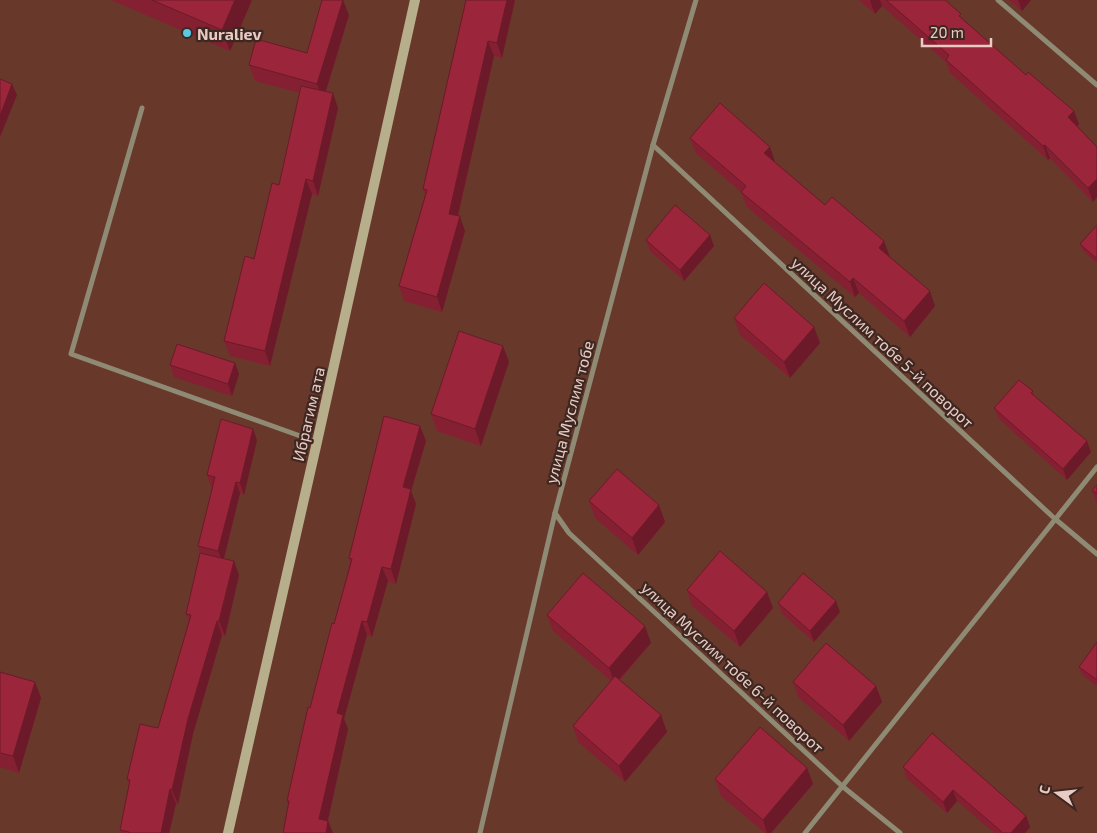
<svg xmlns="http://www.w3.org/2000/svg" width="1097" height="833" viewBox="0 0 1097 833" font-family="'Exo 2',sans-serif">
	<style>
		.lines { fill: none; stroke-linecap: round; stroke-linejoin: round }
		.street { stroke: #8f8a74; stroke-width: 5 }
		.secondary { stroke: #b7af8c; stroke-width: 10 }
		.wall { fill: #852032 }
		.shaded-wall { fill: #6c1a29 }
		.building { fill: #9b253a; stroke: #6c1a29 }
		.poi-dot { fill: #58c9e3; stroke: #3d2721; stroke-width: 2 }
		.labels { text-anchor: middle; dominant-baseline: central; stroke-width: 4.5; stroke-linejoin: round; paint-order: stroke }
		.poi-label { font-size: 16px; font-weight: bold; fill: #e9cbc3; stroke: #3d2721; text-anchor: start }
		.street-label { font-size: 16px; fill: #e9cbc3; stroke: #3d2721 }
	</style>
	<rect width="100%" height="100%" fill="#68382b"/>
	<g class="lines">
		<g class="street">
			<polyline points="998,0 1097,85"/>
			<polyline points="142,108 71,354 317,442"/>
			<polyline points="653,145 1054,518 1097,554"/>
			<polyline points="555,513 569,533 842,786 900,833"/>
			<polyline points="480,833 555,513 653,145 696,0"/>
			<polyline points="805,833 1097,467"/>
		</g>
		<polyline class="secondary" points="228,833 317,442 415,0"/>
	</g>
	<g class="wall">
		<polygon points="111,0 252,0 230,51"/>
		<polygon points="466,0 515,0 502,58 494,56 458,216 465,231 442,312 404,301 399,286 425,195 423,189"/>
		<polygon points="859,0 945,0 963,20 1026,75 1074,111 1079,124 1077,126 1097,147 1097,197 1093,202 1050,158 1048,160 950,73 946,62 882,6 875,14"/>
		<polygon points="1009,0 1031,0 1022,11"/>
		<polygon points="349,15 326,92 338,108 318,196 312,194 270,366 230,356 224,341 279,185 300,93 255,81 249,65 307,53"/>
		<polygon points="690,138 770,147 775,162 825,205 890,257 935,306 910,337 859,293 855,297 747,207 741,192 696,153"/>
		<polygon points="1097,225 1097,263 1082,250 1080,244"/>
		<polygon points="646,240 714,246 684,281 650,251"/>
		<polygon points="734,318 820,343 790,378 740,335"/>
		<polygon points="509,362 481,446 437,431 431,414"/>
		<polygon points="235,363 239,374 232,396 174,377 170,365"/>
		<polygon points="1033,391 1034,395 1091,452 1067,480 999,419 994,408"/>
		<polygon points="257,440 244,495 240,493 224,558 239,575 225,636 222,635 193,734 178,804 176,804 169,833 121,833 120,830 129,784 127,779 158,728 189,621 186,614 200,553 198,546 213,487 211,487 207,475"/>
		<polygon points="426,441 411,491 416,504 396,584 388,581 372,637 367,635 344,719 348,729 328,821 333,833 283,833 289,806 287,801 310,708 334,624 350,563 349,558"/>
		<polygon points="1097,485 1097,503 1092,490"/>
		<polygon points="589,501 665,522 638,555 595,518"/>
		<polygon points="687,590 773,608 740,647 692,606"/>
		<polygon points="778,603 840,612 814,642 782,614"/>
		<polygon points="547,615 651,643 620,680 661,715 667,732 625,782 578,742 573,726 611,681 553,631"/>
		<polygon points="1097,642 1097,686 1082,675 1079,667"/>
		<polygon points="0,672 35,682 41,698 19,773 0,767"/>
		<polygon points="793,682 876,686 882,702 849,741 799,698"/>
		<polygon points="903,767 1026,816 1030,827 1025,833 994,833 957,801 947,813 907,779"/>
		<polygon points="807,768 813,784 771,833 765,833 721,796 715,779"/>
	</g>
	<g class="shaded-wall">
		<polygon points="235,0 252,0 230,51 222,30"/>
		<polygon points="343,0 349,15 323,100 317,84"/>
		<polygon points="507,0 515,0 502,58 497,43"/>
		<polygon points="871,0 880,0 882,6 875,14 870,1"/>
		<polygon points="1018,0 1031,0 1022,11"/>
		<polygon points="488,41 494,56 455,228 449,214"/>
		<polygon points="12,84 17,95 0,137 0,116"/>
		<polygon points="333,93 338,108 318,196 313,181"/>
		<polygon points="1074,111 1079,124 1073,131 1068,117"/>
		<polygon points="1045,145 1050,158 1048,160 1043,146"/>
		<polygon points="770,147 775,162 770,168 764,153"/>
		<polygon points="306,179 312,194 270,366 265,351"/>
		<polygon points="1097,179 1097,197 1093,202 1088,188"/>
		<polygon points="460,216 465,231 442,312 437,297"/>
		<polygon points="710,235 714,246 684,281 680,270"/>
		<polygon points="884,241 890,257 879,248"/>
		<polygon points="853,278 859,293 855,297 850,282"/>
		<polygon points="930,291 935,306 910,337 904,321"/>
		<polygon points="814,327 820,343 790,378 784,362"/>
		<polygon points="503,346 509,362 481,446 475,429"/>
		<polygon points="235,363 239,374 232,396 228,384"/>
		<polygon points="420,426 426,441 411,491 416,504 396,584 391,569 403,487"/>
		<polygon points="253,429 257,440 244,495 240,483"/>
		<polygon points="1087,441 1091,452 1067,480 1063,469"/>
		<polygon points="236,482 240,493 223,562 218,551"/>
		<polygon points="659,505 665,522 638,555 632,538"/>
		<polygon points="234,561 239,575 225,636 219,621"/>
		<polygon points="382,567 388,581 372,637 367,622"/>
		<polygon points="767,592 773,608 740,647 734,631"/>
		<polygon points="836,601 840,612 814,642 810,631"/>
		<polygon points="217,621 222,635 193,734 178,804 172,790 188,719"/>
		<polygon points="362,621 367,635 344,719 348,729 325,833 319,819 337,713"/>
		<polygon points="645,626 651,643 615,684 609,668"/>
		<polygon points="35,682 41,698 19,773 13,756"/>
		<polygon points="876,686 882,702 849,741 843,725"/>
		<polygon points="661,715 667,732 625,782 619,766"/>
		<polygon points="807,768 813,784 771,833 767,833 763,820"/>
		<polygon points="170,789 176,804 169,833 161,833"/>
		<polygon points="953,790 957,801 947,813 943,802"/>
		<polygon points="1026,816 1030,827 1025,833 1011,833"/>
		<polygon points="328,821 333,833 326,833"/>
	</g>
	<g class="building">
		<polygon points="152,0 235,0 222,30"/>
		<polygon points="322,0 343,0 317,84 249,65 256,39 307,53"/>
		<polygon points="466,0 507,0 497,43 488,41 449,214 460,216 437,297 399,286 427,190 423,189"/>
		<polygon points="886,0 945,0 961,14 959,16 1026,75 1028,72 1074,111 1068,117 1097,147 1097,179 1088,188 1045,145 1043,146 946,60 949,55"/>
		<polygon points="0,79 12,84 0,116"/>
		<polygon points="301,86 333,93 313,181 306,179 265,351 224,341 245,256 254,259 272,183 279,185"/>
		<polygon points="720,103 770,147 764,153 825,205 832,197 884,241 879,248 930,291 904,321 853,278 850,282 741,192 746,186 690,138"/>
		<polygon points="675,205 710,235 680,270 646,240"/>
		<polygon points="1097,225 1097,259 1080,244"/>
		<polygon points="764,283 814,327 784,362 734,318"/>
		<polygon points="459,331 503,346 475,429 431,414"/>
		<polygon points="177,344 235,363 228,384 170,365"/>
		<polygon points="1019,380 1033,391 1031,393 1087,441 1063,469 994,408"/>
		<polygon points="384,416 420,426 403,487 411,489 391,569 382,567 367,622 362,621 337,713 343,715 319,819 328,821 326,833 283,833 289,801 287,801 308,707 310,708 332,623 334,624 352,559 349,558"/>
		<polygon points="221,419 253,429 240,483 236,482 218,551 198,546 215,477 207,475"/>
		<polygon points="617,469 659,505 632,538 589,501"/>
		<polygon points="1097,485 1097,494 1092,490"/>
		<polygon points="720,551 767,592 734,631 687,590"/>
		<polygon points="200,553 234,561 219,621 217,621 188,719 172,790 170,789 161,833 129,833 129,832 120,830 130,780 127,779 140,724 158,728 191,615 186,614"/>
		<polygon points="583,573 645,626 609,668 547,615"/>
		<polygon points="803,573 836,601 810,631 778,603"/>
		<polygon points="1097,642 1097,680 1079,667"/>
		<polygon points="826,643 876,686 843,725 793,682"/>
		<polygon points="0,672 35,682 13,756 0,753"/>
		<polygon points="615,676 661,715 619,766 573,726"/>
		<polygon points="760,727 807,768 763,820 715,779"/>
		<polygon points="932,733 1026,816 1011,833 1003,833 953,790 943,802 903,767"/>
	</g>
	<circle class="poi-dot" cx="187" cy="33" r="5"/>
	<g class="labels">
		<g class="poi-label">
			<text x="197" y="33">Nuraliev</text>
		</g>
		<g class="street-label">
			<text transform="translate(883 342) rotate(43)">улица Муслим тобе 5-й поворот</text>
			<text transform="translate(569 412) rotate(-75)">улица Муслим тобе</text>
			<text transform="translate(308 414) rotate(-77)">Ибрагим ата</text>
			<text transform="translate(733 667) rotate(43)">улица Муслим тобе 6-й поворот</text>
		</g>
	</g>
	<g transform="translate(1057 793) rotate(285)" stroke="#3d2721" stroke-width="4" paint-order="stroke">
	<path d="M0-4L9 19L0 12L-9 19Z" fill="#e9cbc3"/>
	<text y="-8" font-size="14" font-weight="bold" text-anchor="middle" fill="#e9cbc3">С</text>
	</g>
	<path d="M922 38v8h69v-8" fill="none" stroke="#e9cbc3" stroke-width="2.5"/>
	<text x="930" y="38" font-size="15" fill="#e9cbc3" stroke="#3d2721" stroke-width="4" paint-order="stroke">20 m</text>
</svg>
